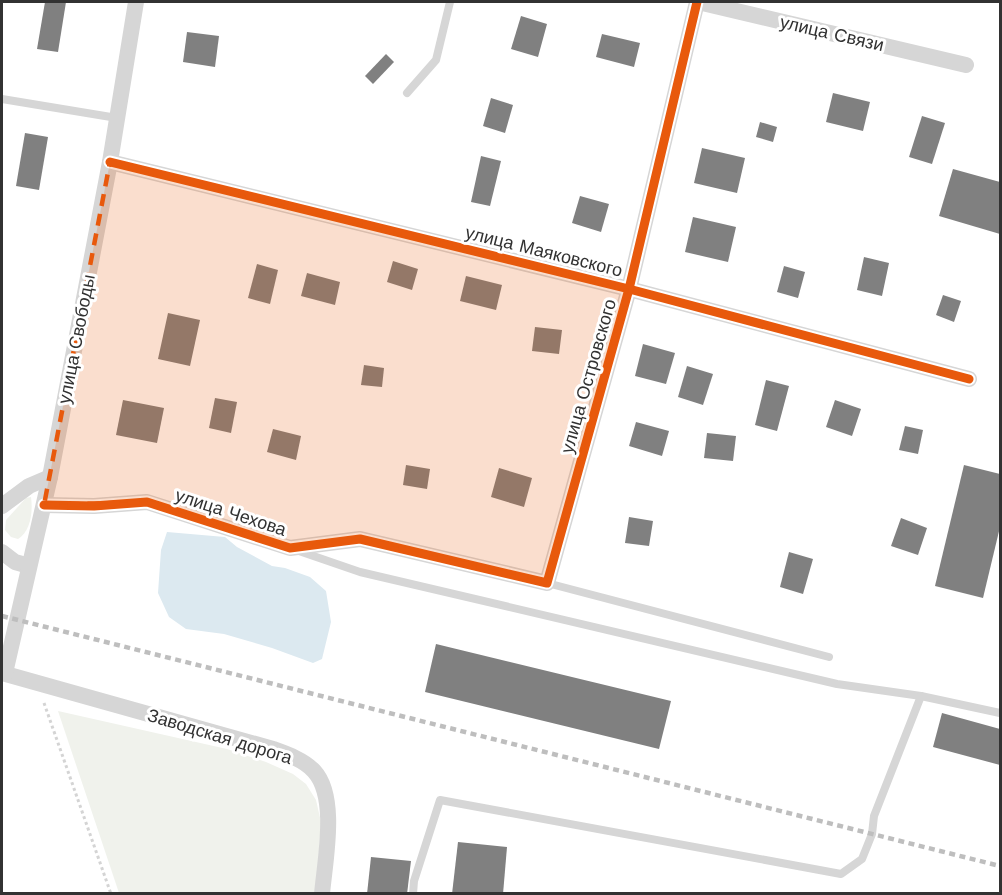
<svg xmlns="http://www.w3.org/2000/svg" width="1002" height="895" viewBox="0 0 1002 895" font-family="'Work Sans',sans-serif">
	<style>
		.green { fill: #f0f2ec }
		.water { fill: #dce9f0 }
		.building { fill: #808080 }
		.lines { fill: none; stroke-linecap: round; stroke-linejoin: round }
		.path { stroke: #d4d4d4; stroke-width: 3; stroke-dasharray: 3 3; stroke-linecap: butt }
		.service { stroke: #d6d6d6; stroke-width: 8 }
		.minor { stroke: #d6d6d6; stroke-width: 16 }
		.rail { stroke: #bebebe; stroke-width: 4.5; stroke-dasharray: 6 4.5; stroke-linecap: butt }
		.cycleway-casing { stroke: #fff; stroke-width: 13 }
		.cycleway { stroke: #e8590c; stroke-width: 9 }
		.marked { fill: #e8590c; fill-opacity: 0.2; stroke: #e8590c; stroke-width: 4.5; stroke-dasharray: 12 8; stroke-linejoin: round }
		.labels { text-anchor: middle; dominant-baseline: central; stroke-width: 6; stroke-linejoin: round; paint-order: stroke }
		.street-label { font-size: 18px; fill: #323232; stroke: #fff }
	</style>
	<rect width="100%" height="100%" fill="#fff"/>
	<g class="green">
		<path d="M31,497C33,511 31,531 18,539L11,537L5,530L6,520L26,498Z"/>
		<polygon points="58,711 227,749 266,762 293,774 306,784 316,800 321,822 316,893 119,893"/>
	</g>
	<polygon class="water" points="167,532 225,537 237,547 272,566 285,568 310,577 326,591 331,622 322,659 313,663 272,648 224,634 186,629 169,617 158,593 161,550"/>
	<g class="building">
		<polygon points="45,2 66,2 58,52 37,49"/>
		<polygon points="521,16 547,24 538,57 511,49"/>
		<polygon points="187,32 219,36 215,67 183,62"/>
		<polygon points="602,34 640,43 634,67 596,57"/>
		<polygon points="386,54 394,62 373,84 365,76"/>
		<polygon points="833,93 870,102 863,131 826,122"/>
		<polygon points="491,98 513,105 505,133 483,126"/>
		<polygon points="922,116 945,123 932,164 909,157"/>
		<polygon points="760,122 777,127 773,142 756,137"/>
		<polygon points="25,133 48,137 39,190 16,186"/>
		<polygon points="702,148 745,158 737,193 694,183"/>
		<polygon points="481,156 501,161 490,206 471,202"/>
		<polygon points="953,169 1000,182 1000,234 939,216"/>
		<polygon points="580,196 609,204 601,232 572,223"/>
		<polygon points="693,217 736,227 728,262 685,252"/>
		<polygon points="864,257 889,263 882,296 857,290"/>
		<polygon points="393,261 418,269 412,290 387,282"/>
		<polygon points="257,264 278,270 270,304 248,298"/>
		<polygon points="784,266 805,272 798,298 777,292"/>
		<polygon points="307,273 340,282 335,305 301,296"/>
		<polygon points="466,276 502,285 496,310 460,301"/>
		<polygon points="943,295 961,301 954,322 936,315"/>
		<polygon points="168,313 200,320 190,366 158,359"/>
		<polygon points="535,327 562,330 559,354 532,351"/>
		<polygon points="643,344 675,353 666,384 635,376"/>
		<polygon points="364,365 384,368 382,387 361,385"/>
		<polygon points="687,366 713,374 703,405 678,397"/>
		<polygon points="766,380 789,386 777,431 755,425"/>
		<polygon points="215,398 237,402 231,433 209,428"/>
		<polygon points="123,400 164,408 157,443 116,435"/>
		<polygon points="835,400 861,409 852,436 826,427"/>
		<polygon points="636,422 669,431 662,456 629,446"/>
		<polygon points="905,426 923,430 918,454 899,450"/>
		<polygon points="273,429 301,436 296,460 267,452"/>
		<polygon points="707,433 736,436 733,461 704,458"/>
		<polygon points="406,465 430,469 427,489 403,485"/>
		<polygon points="964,465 1000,474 1000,527 983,598 935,586"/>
		<polygon points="499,468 532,478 524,507 491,497"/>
		<polygon points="629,517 653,521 649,546 625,543"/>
		<polygon points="901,518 927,528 918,555 891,546"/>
		<polygon points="789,552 813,559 803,594 780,587"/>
		<polygon points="436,644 671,701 659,749 425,692"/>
		<polygon points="942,713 1000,729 1000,765 933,747"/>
		<polygon points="458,842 507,847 503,894 452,894"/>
		<polygon points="371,857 411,861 407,894 367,894"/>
	</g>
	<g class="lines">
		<polyline class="path" points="44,703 111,894"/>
		<g class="service">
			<polyline points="407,93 436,60 450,2"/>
			<polyline points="2,99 117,118"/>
			<polyline points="296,550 360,572 837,684 921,696"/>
			<polyline points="547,583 829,657"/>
			<polyline points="413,894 414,881 440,800 841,874 862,859 872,834 874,816 921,696 1000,713"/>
		</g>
		<g class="minor">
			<polyline points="698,2 966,65"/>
			<polyline points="110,162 629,289 969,379"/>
			<polyline points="44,505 94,506 147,502 290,548 360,539 547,583 629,289 697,2"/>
			<polyline points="2,506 29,486 50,477"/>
			<polyline points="2,552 15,562 29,566"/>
			<path d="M2,673L273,749C287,754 304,760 314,771C338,797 325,860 322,894"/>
			<polyline points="5,673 50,477 110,162 136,2"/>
		</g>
		<polyline class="rail" points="2,616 1000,866"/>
		<g class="cycleway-casing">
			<g id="cycleway">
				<polyline points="110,162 629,289 969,379"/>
				<polyline points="44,505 94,506 147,502 290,548 360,539 547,583 629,289 697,2"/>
			</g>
		</g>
		<use href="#cycleway" class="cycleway"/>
	</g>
	<path class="marked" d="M110,162L629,289L547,583L360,539L290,548L147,502L44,505Z"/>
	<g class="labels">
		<g class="street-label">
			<text transform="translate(832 33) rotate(13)">улица Связи</text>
			<text transform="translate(544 251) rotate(14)">улица Маяковского</text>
			<text transform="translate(76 339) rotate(-79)">улица Свободы</text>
			<text transform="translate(588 376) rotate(-74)">улица Островского</text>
			<text transform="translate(231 512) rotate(18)">улица Чехова</text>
			<text transform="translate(220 736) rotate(17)">Заводская дорога</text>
		</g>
	</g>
	<rect width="1002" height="895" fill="none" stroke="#323232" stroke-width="6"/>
</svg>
